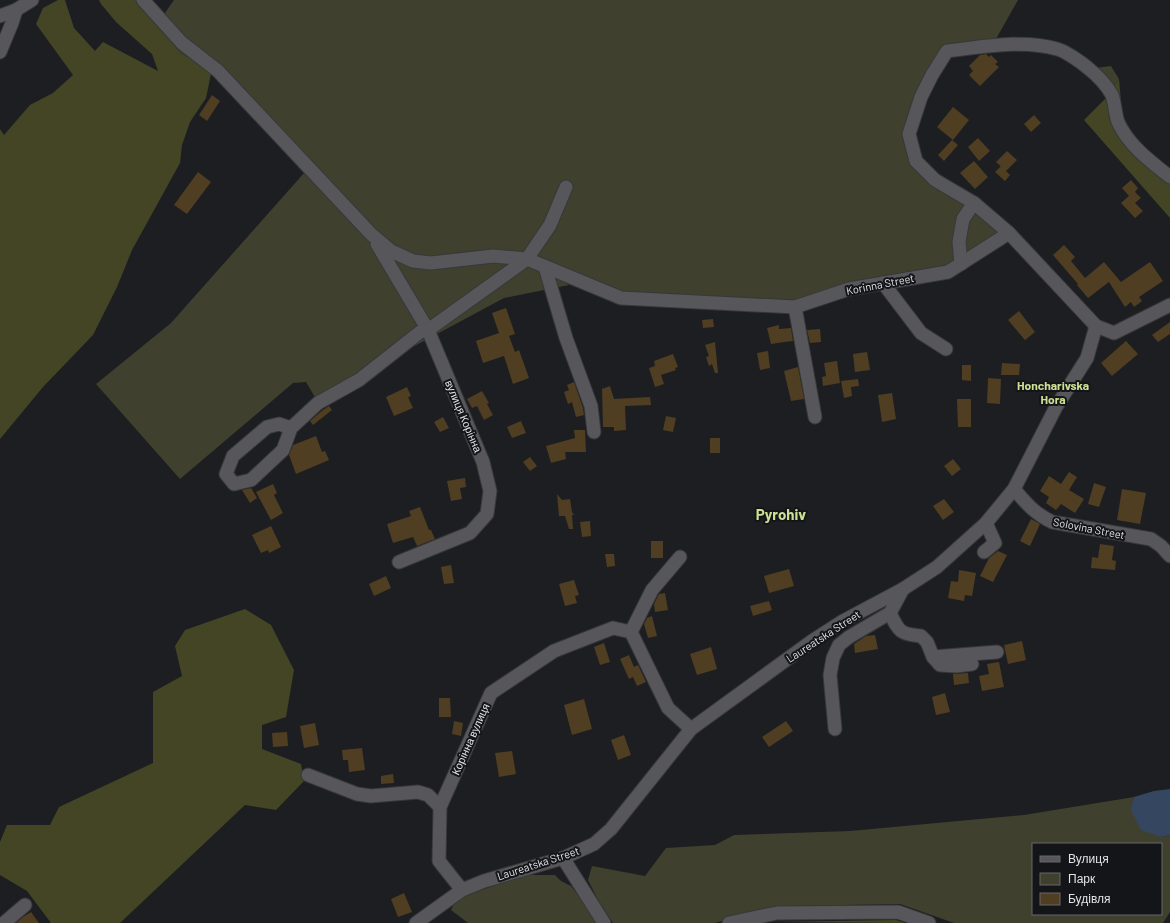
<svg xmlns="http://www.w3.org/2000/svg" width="1170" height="923" viewBox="0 0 1170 923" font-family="Barlow,sans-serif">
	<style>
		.green { fill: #3f402d; fill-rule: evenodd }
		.forest { fill: #434525 }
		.water { fill: #354760 }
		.building { fill: #4f3e21 }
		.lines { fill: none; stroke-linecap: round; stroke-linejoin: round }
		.minor-casing { stroke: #37383b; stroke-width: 15 }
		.minor { stroke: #57575b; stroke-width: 13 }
		.labels { text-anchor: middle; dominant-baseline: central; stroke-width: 4; stroke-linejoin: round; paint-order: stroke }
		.street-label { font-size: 11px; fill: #e3e3e5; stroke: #141518 }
		.neighbourhood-label { font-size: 12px; font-weight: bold; fill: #cde195; stroke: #141518 }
		.district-label { font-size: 15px; font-weight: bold; fill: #cde195; stroke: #141518 }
	</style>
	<rect width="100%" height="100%" fill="#1d1e21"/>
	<g class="green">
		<polygon points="174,0 1018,0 996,39 1049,42 1095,68 1111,66 1119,79 1107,97 1094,79 1051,50 1011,48 947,52 909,134 916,161 1009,233 948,272 795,307 621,298 531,261 569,285 504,298 316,399 306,382 293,383 180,479 96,384 171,323 304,173 212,69 180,53 158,23"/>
		<path d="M1134,797L1132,810L1161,837L1170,835V912L1163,923H954L900,904L795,906L733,918L715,923H613L598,900L588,880L592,866L645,876L666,848L715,845L734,835L850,831L1024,815ZM1033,844H1161V914H1033Z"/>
		<polygon points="524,875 555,875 561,881 571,886 599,923 468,923 451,910 456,899"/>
	</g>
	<g class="forest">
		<polygon points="58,0 65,0 74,28 95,51 103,42 158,71 152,54 116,22 101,4 99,0 136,0 158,23 180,53 212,69 206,98 190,122 182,145 180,163 132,250 117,287 93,335 43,387 0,439 0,129 4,135 30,105 53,93 73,75 36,24 43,8"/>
		<polygon points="1119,79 1123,125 1170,175 1170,218 1084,120 1107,97"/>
		<polygon points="245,609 271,625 294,670 286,717 262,725 262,749 301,764 304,781 276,810 245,805 120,923 51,923 27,891 0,875 0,842 7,825 50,825 59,807 153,763 153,692 182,676 175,646 185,630"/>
		<polygon points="896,920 905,923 773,922"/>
	</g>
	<polygon class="water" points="1170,789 1170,835 1161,837 1141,830 1131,810 1134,797 1154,791"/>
	<g class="building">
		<polygon points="986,54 989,57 991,55 998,62 995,64 999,67 980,86 969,75 973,71 969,66 980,55"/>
		<polygon points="212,95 220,101 207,121 199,115"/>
		<polygon points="953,107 969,120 953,140 937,127"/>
		<polygon points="1034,115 1041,123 1031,132 1024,124"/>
		<polygon points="978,138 990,151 979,161 968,147"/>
		<polygon points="952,140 958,145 944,161 938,155"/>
		<polygon points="1007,151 1017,160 1006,171 1010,175 1005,181 995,172 1001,166 1005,170 996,162"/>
		<polygon points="974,161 988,177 975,189 960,173"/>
		<polygon points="198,172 211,182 187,214 174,205"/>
		<polygon points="1131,180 1138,188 1135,192 1141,198 1135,203 1143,211 1135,218 1121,203 1129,196 1122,188"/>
		<polygon points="1064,245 1075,257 1071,261 1085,278 1104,262 1121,282 1150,262 1163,281 1139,297 1142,301 1134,307 1131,302 1125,307 1109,282 1088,298 1077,285 1078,284 1053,255"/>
		<polygon points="506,308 515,334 509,336 515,352 519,350 529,378 513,384 504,356 483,363 476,341 499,333 492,313"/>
		<polygon points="1019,311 1035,332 1025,340 1008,320"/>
		<polygon points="713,319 714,327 703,328 702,320"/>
		<polygon points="1170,322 1170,334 1158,342 1152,335"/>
		<polygon points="779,325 779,329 791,328 793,341 784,342 771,344 767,328"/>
		<polygon points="820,329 821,342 810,343 807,330"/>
		<polygon points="1126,341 1138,354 1112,376 1101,363"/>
		<polygon points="715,342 718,373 715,373 712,364 709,366 706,357 709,356 705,345"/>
		<polygon points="768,351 770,368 760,370 757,353"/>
		<polygon points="867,352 870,370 855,372 853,354"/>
		<polygon points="673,354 678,367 675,368 676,370 661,375 664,384 655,387 649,368 655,366 654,361"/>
		<polygon points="837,361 840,383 823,386 822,377 826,376 824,363"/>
		<polygon points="1002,363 1020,364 1019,375 1001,375"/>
		<polygon points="962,365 971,365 971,381 962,380"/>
		<polygon points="798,367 804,399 791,401 784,371"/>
		<polygon points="988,378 1001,379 1000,404 987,403"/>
		<polygon points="858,379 859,386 851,387 852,396 844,398 841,381"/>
		<polygon points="574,382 583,408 584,415 576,417 572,402 568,404 564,392 569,390 567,385"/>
		<polygon points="610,386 614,399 650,397 651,405 625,406 626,430 614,431 614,427 603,427 602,389"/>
		<polygon points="407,387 411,396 408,397 413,408 394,416 386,397"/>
		<polygon points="482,391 489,403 487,404 493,415 484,420 477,406 472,408 467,399"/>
		<polygon points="892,393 896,419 882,422 878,395"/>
		<polygon points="957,399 971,399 971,427 958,427"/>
		<polygon points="329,406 332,410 313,425 310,421 323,410"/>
		<polygon points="666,416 676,418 673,432 663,430"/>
		<polygon points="443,417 449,428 440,432 434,422"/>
		<polygon points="521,421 526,433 512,438 507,427"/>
		<polygon points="574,430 585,430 586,452 565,452 566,459 551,463 546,446 575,438"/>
		<polygon points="316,436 322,452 325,451 329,460 296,474 289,455 293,445"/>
		<rect x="710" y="438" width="10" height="15"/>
		<polygon points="530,457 537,466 530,471 523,462"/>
		<polygon points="953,459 961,469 952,476 944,466"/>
		<polygon points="1069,472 1077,477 1069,490 1084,499 1075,513 1061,504 1056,510 1046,503 1049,497 1040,491 1049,476 1061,484"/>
		<polygon points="465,478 466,487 460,488 462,499 451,501 447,481"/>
		<polygon points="1094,483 1106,487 1099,507 1088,504"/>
		<polygon points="273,484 277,493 274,495 283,513 271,520 256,492"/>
		<polygon points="251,488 257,498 250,503 242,490"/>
		<polygon points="1122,489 1146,493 1140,524 1117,520"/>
		<polygon points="557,494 562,500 570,499 572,512 574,515 572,515 573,529 569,529 565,516 559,516"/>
		<polygon points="944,499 954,512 943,520 933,506"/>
		<polygon points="420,507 429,530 431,530 435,539 417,546 413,537 393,543 387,524 411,516 409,511"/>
		<polygon points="1031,519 1040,524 1030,546 1020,541"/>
		<polygon points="590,521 591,536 582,537 580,522"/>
		<polygon points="271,526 281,547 269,553 268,550 261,553 252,535"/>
		<rect x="651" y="541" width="12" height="17"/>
		<polygon points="1100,544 1114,546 1112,560 1116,561 1115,570 1091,568 1092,557 1098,558"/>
		<polygon points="998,551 1007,555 993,582 980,576 989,558"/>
		<polygon points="605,554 614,554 615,566 607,567"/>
		<polygon points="451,565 454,583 444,584 441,567"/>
		<polygon points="789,569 794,586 769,593 764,576"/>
		<polygon points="959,570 976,573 972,596 965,595 964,601 948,598 951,581 958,582"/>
		<polygon points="386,576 391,588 374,596 369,584"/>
		<polygon points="574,580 579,595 575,596 577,603 565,606 559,584"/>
		<polygon points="665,593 668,610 655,612 654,604 659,594"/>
		<polygon points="769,601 772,610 753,616 750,606"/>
		<polygon points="652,616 657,636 648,638 644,624 647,618"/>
		<polygon points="875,635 878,649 855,653 854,644 866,636"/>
		<polygon points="1022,641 1026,660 1008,664 1004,645"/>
		<polygon points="604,643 610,662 600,665 594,647"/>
		<polygon points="711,647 717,669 697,675 690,654"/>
		<polygon points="629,655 634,667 638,665 646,682 637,686 633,677 629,679 620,659"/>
		<polygon points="999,662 1004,687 982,691 979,676 989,674 987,664"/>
		<polygon points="968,673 969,683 954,685 953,674"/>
		<polygon points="945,693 950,712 936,715 932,697"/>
		<polygon points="439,698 450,698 451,717 439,717"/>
		<polygon points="584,699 592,729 572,735 564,705"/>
		<polygon points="454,721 463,723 461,736 452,734"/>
		<polygon points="786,721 793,731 769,747 762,737"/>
		<polygon points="315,723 319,745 304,748 300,726"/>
		<polygon points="287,732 288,746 273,747 272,733"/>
		<polygon points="624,735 631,755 618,760 611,740"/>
		<polygon points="362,748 365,770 349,772 348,760 343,760 342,750"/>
		<polygon points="512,751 516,774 499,777 495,753"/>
		<polygon points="393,774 394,783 381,784 381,776"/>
		<polygon points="404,893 412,912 398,917 391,899"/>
		<polygon points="31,912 39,923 16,923 23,917"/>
	</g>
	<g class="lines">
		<g class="minor-casing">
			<g id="minor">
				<polyline points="143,0 182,43 218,71 371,234 391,251 413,261 431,263 493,256 527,259 621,298 795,307 849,289 948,272 1009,233 1096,326 1114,333 1170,305"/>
				<polyline points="0,16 16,10 32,0"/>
				<polyline points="0,52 12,23 16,10"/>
				<path d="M1009,233L974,203L935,180L916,161L909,134L921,97L932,75L947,51C982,47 1023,39 1057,49C1065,51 1081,62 1088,68C1098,76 1106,84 1112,95C1115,103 1115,114 1118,122C1128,145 1151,162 1170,177"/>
				<polyline points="377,244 428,330 483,462 490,491 487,514 470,533 399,562"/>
				<polyline points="961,264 959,242 963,219 974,203"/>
				<polyline points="545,267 566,338 591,406 594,432"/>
				<polyline points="883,283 921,333 946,349"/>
				<polyline points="795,307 815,417"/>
				<polyline points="291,428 283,450 251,480 234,484 226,474 233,456 267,427 279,424 291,428 318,403 359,380 420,332 428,330 527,259 550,225 566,187"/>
				<path d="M1014,489C1026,503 1034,513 1052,522L1151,539L1161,546L1170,556"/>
				<polyline points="984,552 995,543 986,523"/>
				<path d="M890,613C899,632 900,634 921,636L927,642L933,657L940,665L956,666L972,664"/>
				<polyline points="631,632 652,590 680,557"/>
				<polyline points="933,657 997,652"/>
				<polyline points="835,729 830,675 833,658 839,645 849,637 890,613 903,589"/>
				<polyline points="308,775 357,794 371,796 418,792 428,795 440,807"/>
				<polyline points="563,858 604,923"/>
				<polyline points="462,890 439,861 440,807 491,693 554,651 613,628 631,632 668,708 691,729"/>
				<polyline points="4,923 25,905"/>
				<polyline points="416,923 462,890 484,881 563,858 594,844 611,829 691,729 812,641 843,621 903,589 937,567 986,523 1014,489 1056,407 1087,358 1096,326"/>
				<polyline points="729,923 777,913 898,912 929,923"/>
			</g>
		</g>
		<use href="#minor" class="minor"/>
	</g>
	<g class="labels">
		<g class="street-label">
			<text transform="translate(880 284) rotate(-11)">Korinna Street</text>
			<text transform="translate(464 416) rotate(67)">вулиця Корінна</text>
			<text transform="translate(1089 528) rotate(11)">Solovina Street</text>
			<text transform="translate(823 636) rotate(-33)">Laureatska Street</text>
			<text transform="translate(470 739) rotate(-66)">Корінна вулиця</text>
			<text transform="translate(538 863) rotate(-18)">Laureatska Street</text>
		</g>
		<g class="neighbourhood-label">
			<text x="1053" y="385">Honcharivska<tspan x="1053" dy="14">Hora</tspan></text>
		</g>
		<g class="district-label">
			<text x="781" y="514">Pyrohiv</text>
		</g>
	</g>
	<rect x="1032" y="843" width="130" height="72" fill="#141518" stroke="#67676a"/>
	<rect x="1040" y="856" width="20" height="6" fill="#57575b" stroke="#67676a"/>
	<text x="1068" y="863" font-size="12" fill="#e3e3e5">Вулиця</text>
	<rect x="1040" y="873" width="20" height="12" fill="#3f402d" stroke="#67676a"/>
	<text x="1068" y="883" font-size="12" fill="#e3e3e5">Парк</text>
	<rect x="1040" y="893" width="20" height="12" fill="#4f3e21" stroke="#67676a"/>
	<text x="1068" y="903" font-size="12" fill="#e3e3e5">Будівля</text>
</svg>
